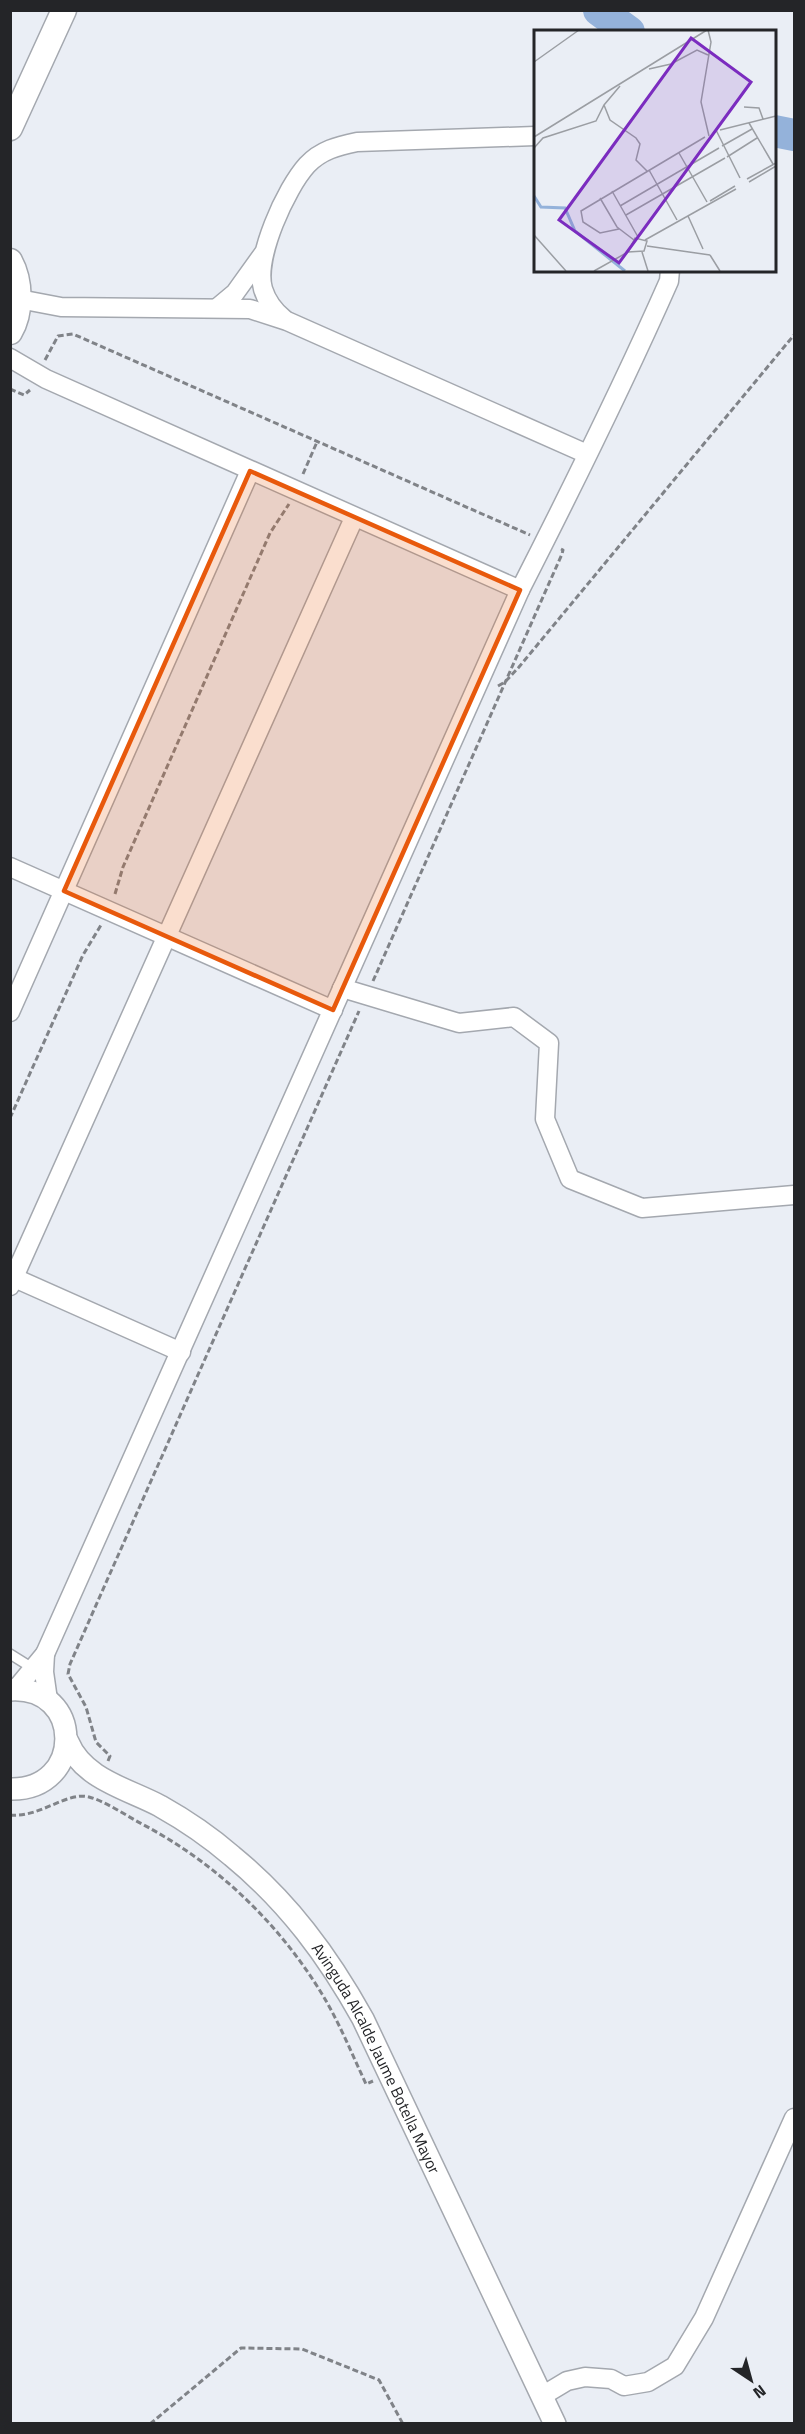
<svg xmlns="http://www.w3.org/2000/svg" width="805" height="2434" viewBox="0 0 805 2434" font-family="'Titillium Web',sans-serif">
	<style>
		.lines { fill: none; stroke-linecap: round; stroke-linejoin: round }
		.river { stroke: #94b2da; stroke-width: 32 }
		.service-casing { stroke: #a4a8af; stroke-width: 12 }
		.minor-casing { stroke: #a4a8af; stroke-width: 21 }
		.tertiary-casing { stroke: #a4a8af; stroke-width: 24 }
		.secondary-casing { stroke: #a4a8af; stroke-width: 27 }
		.path { stroke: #808388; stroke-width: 3; stroke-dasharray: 6 3; stroke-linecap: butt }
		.service { stroke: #fff; stroke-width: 9 }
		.minor { stroke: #fff; stroke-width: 18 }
		.tertiary { stroke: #fff; stroke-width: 21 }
		.secondary { stroke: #fff; stroke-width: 24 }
		.marked { fill: #e8590c; fill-opacity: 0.2; stroke: #e8590c; stroke-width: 4.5; stroke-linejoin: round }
		.labels { text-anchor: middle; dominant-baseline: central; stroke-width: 5; stroke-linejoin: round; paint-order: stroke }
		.street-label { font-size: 16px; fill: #242528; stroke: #eaeef5 }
		.inset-river { fill: none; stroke: #94b2da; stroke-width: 3 }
		.inset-road { fill: none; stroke: #9b9ea3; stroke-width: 1.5 }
		.view { fill: #7b2cbf; fill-opacity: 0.15; stroke: #7b2cbf; stroke-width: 3 }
		.inset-edge { fill: none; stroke: #242528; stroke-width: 3 }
	</style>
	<rect width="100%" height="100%" fill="#eaeef5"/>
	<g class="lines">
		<g class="river">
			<polyline points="599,10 629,32"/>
			<polyline points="774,131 794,135"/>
		</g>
		<g class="service-casing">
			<polyline id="service" points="10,1654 26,1664 31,1671"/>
		</g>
		<g class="minor-casing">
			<g id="minor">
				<polyline points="19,299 61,307 250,309 287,321 587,454"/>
				<polyline points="217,308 235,293 263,254"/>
				<path d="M284,319C274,311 267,302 263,289C254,258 286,188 307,165C321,150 338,146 357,142L535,136"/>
				<polyline points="10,358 46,379 520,590"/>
				<polyline points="10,867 333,1010"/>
				<polyline points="342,988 459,1023 514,1017 549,1043 545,1119 570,1179 642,1208 794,1195"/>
				<polyline points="10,1012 250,471"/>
				<polyline points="10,1276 181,1352"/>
				<polyline points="10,1286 354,518"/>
				<path d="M45,1654L520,590C572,488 623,385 669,281L670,270"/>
				<polyline points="16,1689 45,1654 44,1672 48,1700"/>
				<polyline points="542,2396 567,2381 585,2377 611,2379 624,2386 648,2382 675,2366 704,2318 794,2118"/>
			</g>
		</g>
		<g class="tertiary-casing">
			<g id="tertiary">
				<path d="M10,1690C84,1685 85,1791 10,1789"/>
				<path id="s1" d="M68,1742C83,1779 128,1789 160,1806C185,1820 210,1837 232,1856C288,1902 328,1956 363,2019L555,2424"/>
			</g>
		</g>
		<g class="secondary-casing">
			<g id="secondary">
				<polyline points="10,128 64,10"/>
				<path d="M10,261C21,281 22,312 10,332"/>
			</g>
		</g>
		<g class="path">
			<polyline points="45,360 58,336 73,334 530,535"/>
			<polyline points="10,389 24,395 30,390"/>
			<polyline points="303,474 317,442"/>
			<polyline points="498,686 505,682 519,667 794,335"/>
			<polyline points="115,894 123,867 270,533 289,504"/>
			<polyline points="373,981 562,554 563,550 561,549"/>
			<polyline points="10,1118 83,955 101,925"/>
			<polyline points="108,1761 110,1756 96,1742 86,1707 68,1674 70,1664 359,1011"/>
			<path d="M10,1815C40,1818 67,1791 89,1797C107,1802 125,1815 142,1824C216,1863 278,1922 322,1994C339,2022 352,2054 366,2084L373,2081"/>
			<polyline points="150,2424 241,2348 302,2349 379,2380 403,2424"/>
		</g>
		<use href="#service" class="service"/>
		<use href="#minor" class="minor"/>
		<use href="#tertiary" class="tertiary"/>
		<use href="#secondary" class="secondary"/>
	</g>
	<path class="marked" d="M250,471L520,590L333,1010L64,891Z"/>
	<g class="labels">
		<g class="street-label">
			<text stroke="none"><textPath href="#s1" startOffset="454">Avinguda Alcalde Jaume Botella Mayor</textPath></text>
		</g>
	</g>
	<g transform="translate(534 30)">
		<rect width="242" height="242" fill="#eaeef5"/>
		<path class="inset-river" d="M0,166L7,177L31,178L41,201L91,241"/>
		<path class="inset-road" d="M174,0L177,12L167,72L175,106M0,32L45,0M115,39L137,34L163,20L174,25M70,75L76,90L102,108L106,114L102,130L113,141M210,77L225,78L229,89M215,93L239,134M182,100L206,148M186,100L242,86M0,107L173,0M188,116L218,99M0,118L9,108L62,91L70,75L86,56M145,123L173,172M193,127L223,108M115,140L143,190M213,149L242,133M215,152L242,136M78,161L104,207M66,168L83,197L100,210M176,171L201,156M86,176L185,118M92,185L191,128M154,186L169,219M85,199L66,203L49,192L47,181L171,107M0,205L32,241M111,210L202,159M113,216L176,225M108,222L114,241M176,225L186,241M60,241L94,222L101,208L113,211L110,221L94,222"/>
		<path class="view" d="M157,8L217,52L85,233L25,190Z"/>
		<rect width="242" height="242" class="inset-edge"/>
	</g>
	<rect width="805" height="2434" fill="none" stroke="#242528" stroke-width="24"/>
	<g transform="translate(751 2380) rotate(144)" stroke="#eaeef5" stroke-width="4.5" paint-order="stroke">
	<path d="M0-4.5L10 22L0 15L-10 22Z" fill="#242528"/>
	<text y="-9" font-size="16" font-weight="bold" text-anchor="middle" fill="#242528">N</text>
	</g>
</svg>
